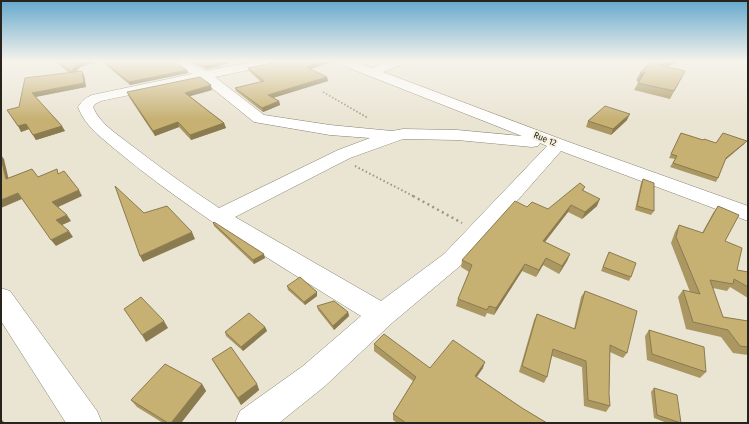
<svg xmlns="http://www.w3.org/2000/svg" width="749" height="424" viewBox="0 0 749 424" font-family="'Fira Sans Condensed',sans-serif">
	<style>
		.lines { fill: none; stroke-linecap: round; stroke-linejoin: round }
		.minor-casing { stroke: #888373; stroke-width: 1 }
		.path-far2 { stroke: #9a9588; stroke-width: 1.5; stroke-dasharray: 1.5 2; stroke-linecap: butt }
		.path-far1 { stroke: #9a9588; stroke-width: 2; stroke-dasharray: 1.5 2.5; stroke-linecap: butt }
		.path { stroke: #9a9588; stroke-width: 2.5; stroke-dasharray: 2 3.5; stroke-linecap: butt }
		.minor { fill: #fff; fill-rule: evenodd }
		.wall { fill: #aa9762 }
		.shaded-wall { fill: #8b7b50 }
		.building { fill: #c6b072; stroke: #8b7b50 }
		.labels { text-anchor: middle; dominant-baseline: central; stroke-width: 4; stroke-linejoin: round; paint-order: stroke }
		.far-street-label { font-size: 9px; fill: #27241e; stroke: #f7f1e0 }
	</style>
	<rect width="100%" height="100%" fill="#eae4d3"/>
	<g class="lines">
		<g class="minor-casing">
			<g id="minor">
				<path d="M172,61H186L206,71L257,61H279L277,64L215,77L264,115L330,125L392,131L403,129L457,130L522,136L339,64L337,61H353L372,68L389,61H404L402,64L383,72L566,141L748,206V221L561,151L460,266L392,323L325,386L279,423H235L240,411L303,366L361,316C269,259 180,206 97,134C89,126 82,118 78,107C82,101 85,98 92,95L192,74ZM202,80L254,122L330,135L370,138L338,150L219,208C187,187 157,165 127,142C114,132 99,122 93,107L95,104L101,101ZM403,139L457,140L532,147L538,146L540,143L547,146L444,254L381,301L235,217L350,158Z"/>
				<polygon points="1,288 10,291 97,411 102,423 66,423 1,321"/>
			</g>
		</g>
		<polyline class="path-far2" points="323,92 368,118"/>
		<polyline class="path-far1" points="355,166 415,197"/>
		<polyline class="path" points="413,196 462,223"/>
		<use href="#minor" class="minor"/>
	</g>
	<g class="wall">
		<polygon points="55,61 173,61 188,73 130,85 101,61 80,67 76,72 84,75 86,87 36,97 65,131 36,140 29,129 21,132 19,107 69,73"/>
		<polygon points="189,61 234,61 217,67 206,69"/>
		<polygon points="278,61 334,61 310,69 327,77 328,81 273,98 279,101 280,105 263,112 236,91 235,88 261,82 249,71 248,68 277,62"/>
		<polygon points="667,67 685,71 670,99 634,90 639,81 638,82 636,80 640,73"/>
		<polygon points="212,90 190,96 224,123 226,128 191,140 179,127 155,136 129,97 127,92"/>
		<polygon points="627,120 611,135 586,127 588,121"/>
		<polygon points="681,133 703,140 716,143 744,144 725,160 718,178 716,182 670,167 675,159 669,158"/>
		<polygon points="643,179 654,211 651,215 635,210 641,183"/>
		<polygon points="585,187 583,191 597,206 582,219 568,212 545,242 570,254 567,261 559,274 543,265 536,277 522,271 494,315 487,313 485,317 456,306 458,299 469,272 461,267 462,260 527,207 548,209"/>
		<polygon points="718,206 725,241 737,270 748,272 748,298 730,287 727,291 713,288 723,317 748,321 748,355 733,353 721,337 686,329 678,297 683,290 690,292 671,243 675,232 679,225 702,233 713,213"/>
		<polygon points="213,223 265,258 254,264 214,226"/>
		<polygon points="609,252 631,277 629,281 601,271"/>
		<polygon points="287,286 317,292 317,296 305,305 288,290"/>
		<polygon points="585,291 627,353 623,358 610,352 609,394 610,406 606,412 584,406 582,367 552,356 547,377 544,383 519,372 534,320 537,314 574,329 581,297"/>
		<polygon points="317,306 348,312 349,316 334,330 318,310"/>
		<polygon points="265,327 267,331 243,351 226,336 225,332"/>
		<polygon points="649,330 706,372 700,378 647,360 645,336"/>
		<polygon points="374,344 430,368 483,368 477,377 522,408 547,423 397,423 393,420 393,414 413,381 374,351"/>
		<polygon points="212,359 257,384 259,390 241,405 216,366"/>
		<polygon points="202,384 206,391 181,423 163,423 137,407 131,400"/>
		<polygon points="654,388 681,423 667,423 654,418 651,392"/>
	</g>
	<g class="shaded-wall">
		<polygon points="88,61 101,61 80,67 73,76 71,72 78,63"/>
		<polygon points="224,61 234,61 217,67 206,69 205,66"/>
		<polygon points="238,61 251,61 239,63"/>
		<polygon points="325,61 334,61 306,71 306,67"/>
		<polygon points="669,61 680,61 656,72 659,65"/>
		<polygon points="187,70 188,73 130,85 129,82"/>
		<polygon points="82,71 84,75 86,87 34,97 32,93"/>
		<polygon points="645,72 642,80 638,82 641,74"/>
		<polygon points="327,77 328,81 269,99 268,95"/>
		<polygon points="211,85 212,90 187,97 185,93"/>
		<polygon points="279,101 280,105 263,112 262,108"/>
		<polygon points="630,114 627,120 611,135 613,129"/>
		<polygon points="178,122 179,127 155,136 153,131"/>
		<polygon points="224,123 226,128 191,140 190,135"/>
		<polygon points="26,124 29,129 21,132 18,126"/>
		<polygon points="62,126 65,131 36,140 33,135"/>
		<polygon points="747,141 744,144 724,161 726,158"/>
		<polygon points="1,155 4,159 10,185 6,179 1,158"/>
		<polygon points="79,190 82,196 56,208 52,202"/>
		<polygon points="18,193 22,199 1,208 1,200"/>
		<polygon points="600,199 597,206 582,219 585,212"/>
		<polygon points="571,205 568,212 540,248 543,241"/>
		<polygon points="67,215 71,221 60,226 56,220"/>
		<polygon points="69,231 73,237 56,246 51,240"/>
		<polygon points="192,232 195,239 143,262 140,256"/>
		<polygon points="264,254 265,258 254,264 253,260"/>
		<polygon points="570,254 567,261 559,274 562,266"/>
		<polygon points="546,258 543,265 536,277 539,270"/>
		<polygon points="525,264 522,271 494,315 496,308"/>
		<polygon points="317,292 317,296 305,305 304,302"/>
		<polygon points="348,312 349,316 334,330 333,326"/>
		<polygon points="164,321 168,328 146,342 142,335"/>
		<polygon points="265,327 267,331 243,351 241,347"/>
		<polygon points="485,362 483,368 473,381 475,376"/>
		<polygon points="202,384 206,391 181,423 171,423"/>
		<polygon points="257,384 259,390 241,405 238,398"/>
		<polygon points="1,419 5,423 2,423 1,422"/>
	</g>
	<g class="building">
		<polygon points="58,61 88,61 78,63 71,72"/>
		<polygon points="103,61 173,61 187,70 129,82"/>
		<polygon points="195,61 224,61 216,64 205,66"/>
		<polygon points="278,61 325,61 306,67 327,77 268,95 279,101 262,108 235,88 264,81 248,68 277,62"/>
		<polygon points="651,61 669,61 659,65 685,71 674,91 638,83 645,72 641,74 640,73"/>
		<polygon points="82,71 84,83 32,93 62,126 33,135 26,124 18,126 7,110 19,107 25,78"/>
		<polygon points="200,77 211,85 185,93 224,123 190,135 178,122 153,131 127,92"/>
		<polygon points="605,106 630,114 613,129 588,121"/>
		<polygon points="681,133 703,140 704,139 716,143 723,133 747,141 726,158 718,178 673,163 677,156 671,154"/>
		<polygon points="1,158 6,179 32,169 38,177 57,169 58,174 64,171 79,190 52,202 67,215 56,220 69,231 51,240 18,193 1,200"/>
		<polygon points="643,179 654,183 654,211 637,206"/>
		<polygon points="580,183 585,187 582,190 600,199 585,212 571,205 543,241 570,254 562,266 546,258 539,270 525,264 496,308 489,306 487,310 458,299 472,265 462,260 515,201 527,207 532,202 548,209"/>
		<polygon points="115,186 144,213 167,206 192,232 140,256"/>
		<polygon points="718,206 739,215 725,241 742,248 737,270 748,272 748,287 734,279 733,284 710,280 723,317 748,321 748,347 740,346 728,330 693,322 683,290 700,294 676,237 679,225 703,233"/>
		<polygon points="214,222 264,254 253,260 213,223"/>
		<polygon points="609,252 636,263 631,277 603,267"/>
		<polygon points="300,277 317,292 304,302 287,286"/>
		<polygon points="585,291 637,311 627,353 610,345 609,394 610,406 588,400 586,361 553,349 547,377 522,366 537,314 575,329"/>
		<polygon points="141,297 164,321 142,335 124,309"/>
		<polygon points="334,301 348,312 333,326 317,306"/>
		<polygon points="249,313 265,327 241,347 225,332"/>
		<polygon points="649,330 704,347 706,372 652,354"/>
		<polygon points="384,334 430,368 453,340 485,362 475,376 522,408 547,423 406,423 393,414 416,377 374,344"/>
		<polygon points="231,347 257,384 238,398 212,359"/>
		<polygon points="165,364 202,384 171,423 168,423 131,400"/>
		<polygon points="654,388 677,395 681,423 657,415"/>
	</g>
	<linearGradient id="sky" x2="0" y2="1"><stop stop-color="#64a8cc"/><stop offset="0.51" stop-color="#f6f3eb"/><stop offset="1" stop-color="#f6f3eb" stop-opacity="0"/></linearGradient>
	<rect width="749" height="120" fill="url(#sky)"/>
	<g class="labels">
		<g class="far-street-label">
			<text transform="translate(545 139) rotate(22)">Rue 12</text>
		</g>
	</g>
	<rect width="749" height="424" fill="none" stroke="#27241e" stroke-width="4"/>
</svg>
